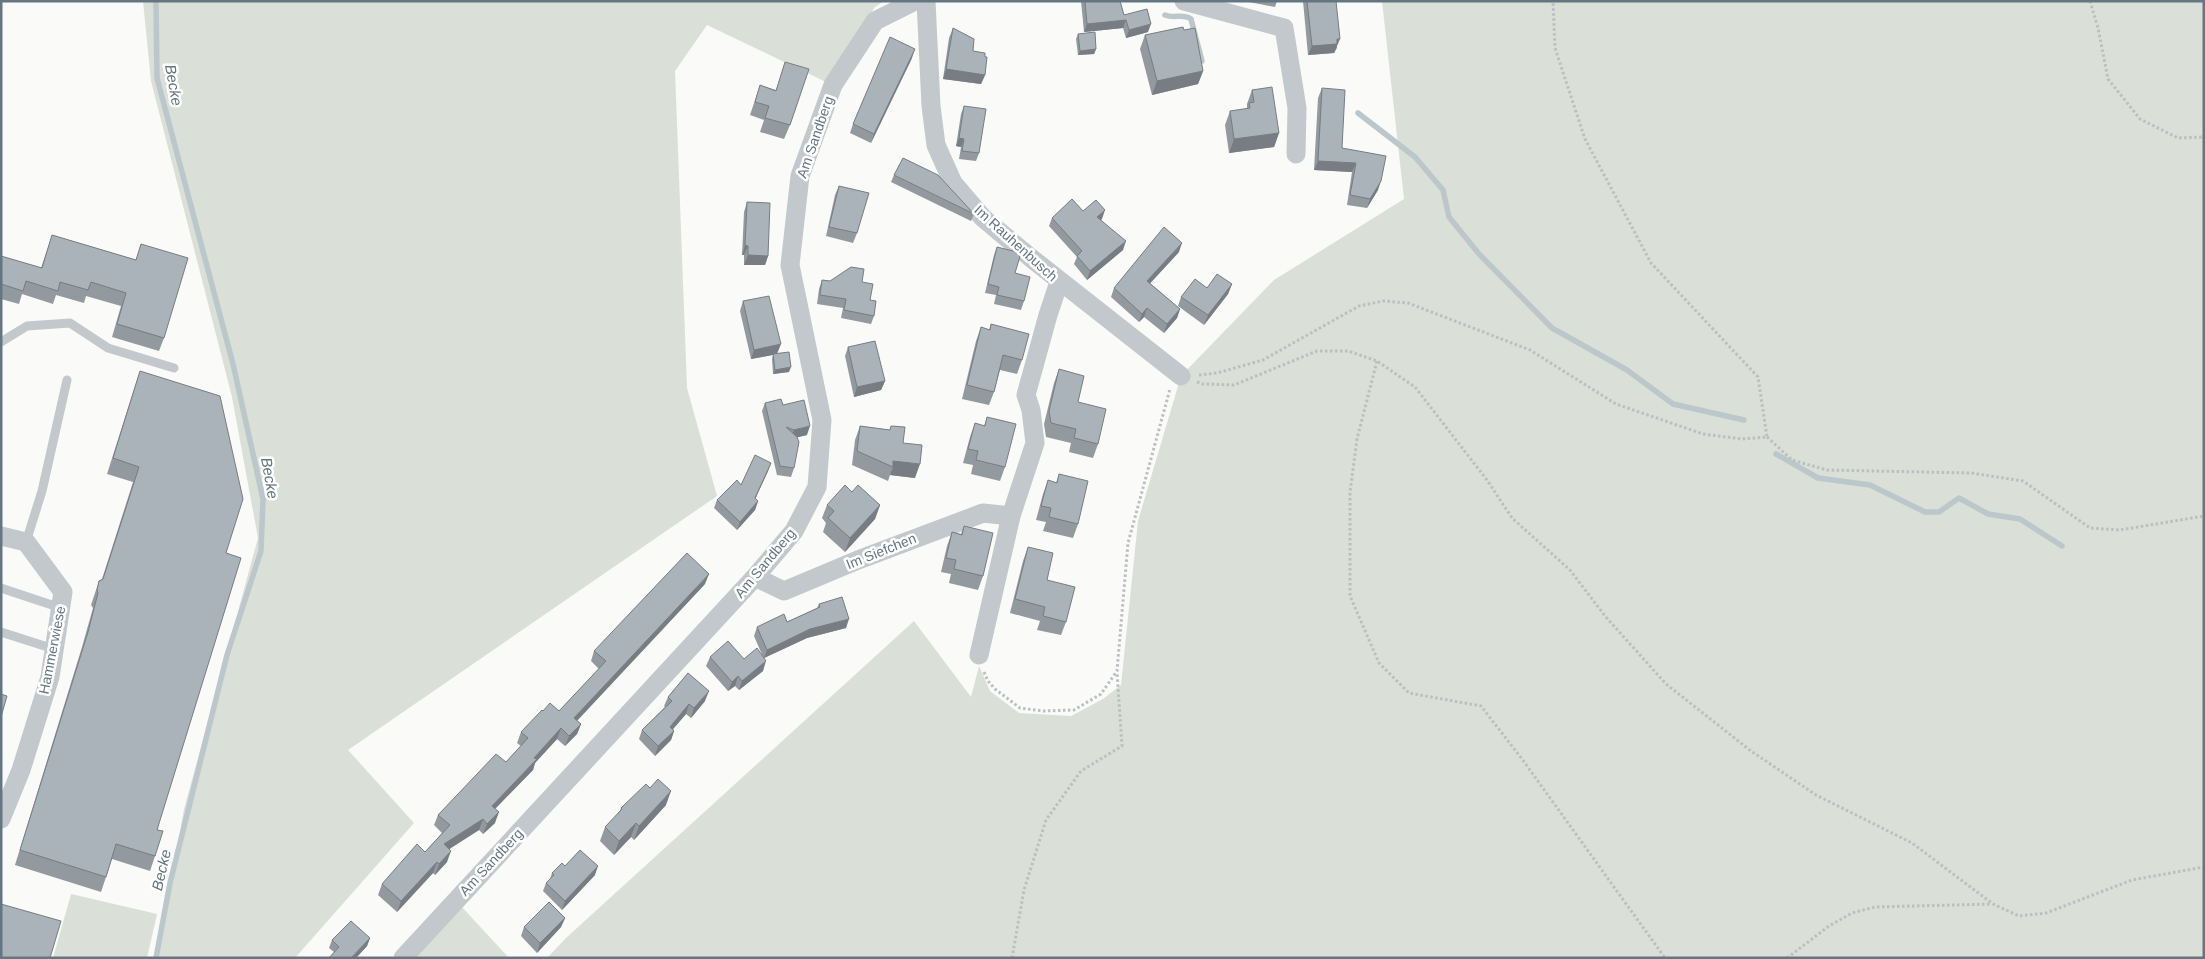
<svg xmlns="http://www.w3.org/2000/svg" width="2205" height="959" viewBox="0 0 2205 959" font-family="Arial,sans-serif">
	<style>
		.green { fill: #dadfd7 }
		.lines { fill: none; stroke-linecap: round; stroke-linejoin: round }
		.stream { stroke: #bbc7cb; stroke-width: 5.5 }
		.path { stroke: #bbbfc2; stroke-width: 3; stroke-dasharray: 2.5 2.5; stroke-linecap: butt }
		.service { stroke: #c3c8cc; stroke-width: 9 }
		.minor { stroke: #c3c8cc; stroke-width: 19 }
		.wall { fill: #929a9f }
		.shaded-wall { fill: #777d82 }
		.building { fill: #aab3b9; stroke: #777d82 }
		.labels { text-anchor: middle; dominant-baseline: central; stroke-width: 5; stroke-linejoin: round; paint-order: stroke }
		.street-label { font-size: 14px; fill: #657683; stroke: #fff }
		.water-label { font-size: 15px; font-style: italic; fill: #60757c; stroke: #fff }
	</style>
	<rect width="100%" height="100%" fill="#fafaf8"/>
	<g class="green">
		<polygon points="143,1 884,1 875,7 826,82 707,25 675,71 687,388 717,496 348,750 414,823 295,958 158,958 184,809 258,538 232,397 151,81"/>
		<polygon points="1382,1 2204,1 2204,958 547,958 566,938 914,621 971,697 979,666 990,691 1019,713 1071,716 1103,699 1121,685 1138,521 1181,376 1274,280 1404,199"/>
		<polygon points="71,894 157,914 147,958 53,958"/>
		<polygon points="460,905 509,958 412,958"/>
	</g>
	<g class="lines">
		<g class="stream">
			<path d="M1165,15C1174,19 1183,13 1191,19L1202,61"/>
			<polyline points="1358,113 1415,157 1443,190 1449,217 1479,254 1552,328 1627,370 1673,404 1744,420"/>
			<polyline points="1776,454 1818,478 1870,485 1925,512 1939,512 1959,498 1988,514 2020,519 2062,546"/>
			<polyline points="156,958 170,883 227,655 261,551 263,499 233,364 157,78 156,1"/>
		</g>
		<g class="path">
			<polyline points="2090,1 2098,28 2108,79 2140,119 2178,138 2204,137"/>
			<polyline points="1377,361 1357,439 1350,492 1350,596 1379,663 1409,693 1481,706 1522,759 1665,958"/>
			<polyline points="1199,375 1217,373 1263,360 1359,306 1383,301 1408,303 1530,350 1616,404 1703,434 1742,439 1767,437 1758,377 1651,263 1585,139 1555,48 1553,1"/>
			<polyline points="1197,382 1203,384 1234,385 1317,351 1348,351 1377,361 1415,387 1487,480 1512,518 1570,570 1605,616 1666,684 1751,751 1816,795 1912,843 1993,904 2019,916 2046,913 2132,880 2204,867"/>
			<polyline points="1767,437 1792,460 1827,470 1971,473 2023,481 2090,528 2120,530 2204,516"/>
			<polyline points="984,672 988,681 995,689 1020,708 1043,711 1074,710 1101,694 1117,671 1128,543 1170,389"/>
			<polyline points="1012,958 1024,890 1046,820 1081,771 1122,746 1117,672"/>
			<polyline points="1787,958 1829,926 1852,913 1875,907 1992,904"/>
		</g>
		<g class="service">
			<polyline points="1,342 27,326 70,323 108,348 174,368"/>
			<polyline points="26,542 42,491 67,380"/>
			<polyline points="1,588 61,608"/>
			<polyline points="1,632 54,649"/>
		</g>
		<g class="minor">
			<polyline points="926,1 931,106 936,145 953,183 983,218 1031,258 1181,376"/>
			<polyline points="1184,1 1284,28 1297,108 1296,154"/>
			<polyline points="1,536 26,542 63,592 50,677 21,770 1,819"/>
			<polyline points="755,577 784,591 858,560 983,513 1011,516"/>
			<polyline points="979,655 1011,516 1035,443 1031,410 1026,395 1048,315 1059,282"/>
			<polyline points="403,958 755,577 794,531 817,487 822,420 790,265 800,176 833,85 875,21 915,1"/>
		</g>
	</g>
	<g class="wall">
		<polygon points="1081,1 1120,1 1124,15 1148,32 1126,38 1123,28 1084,32"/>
		<polygon points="1244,1 1277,1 1275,7"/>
		<polygon points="1303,1 1336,1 1337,48 1334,53 1308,55"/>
		<polygon points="953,28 973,51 985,75 981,84 943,79 949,38"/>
		<polygon points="1184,30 1203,71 1198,84 1152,95 1140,49 1145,35"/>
		<polygon points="1078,34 1096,49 1094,54 1078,55 1076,39"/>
		<polygon points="912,58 871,143 850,133 853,124"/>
		<polygon points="785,62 790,125 784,139 760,132 764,120 750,115 760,85 776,90"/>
		<polygon points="1322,88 1342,148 1378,190 1367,208 1347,205 1352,172 1314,170 1318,98"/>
		<polygon points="1252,90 1279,133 1274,147 1229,153 1225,125 1230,111 1247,109 1247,104"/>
		<polygon points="964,106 979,153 976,161 959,159 961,147 956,146 961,114"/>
		<polygon points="894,175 974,214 971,221 891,182"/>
		<polygon points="839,186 857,233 853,243 826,236 835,195"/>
		<polygon points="747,202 768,256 765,265 744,265 744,255 742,255 744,212"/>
		<polygon points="1083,211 1102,219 1101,220 1123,250 1087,280 1074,264 1077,257 1049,226 1052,218"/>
		<polygon points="52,235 136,260 141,244 164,338 159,351 112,337 121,306 86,296 84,303 56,295 53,304 22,294 19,304 1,299 1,256 41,268"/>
		<polygon points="997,247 1015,273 1024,301 1021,310 994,304 996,295 985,293 994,255"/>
		<polygon points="1179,252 1150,283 1180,309 1177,318 1164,333 1144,317 1139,322 1111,297 1114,288"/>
		<polygon points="822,280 830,281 862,282 870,300 874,316 871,324 841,318 843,308 817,304 819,289"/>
		<polygon points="1232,284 1228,294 1204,325 1178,306 1181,297 1207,288"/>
		<polygon points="743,301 777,354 789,372 773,374 772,359 773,355 751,359 740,311"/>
		<polygon points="991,324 1022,360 1017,374 1000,370 994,392 989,405 962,399 976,341 981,327 989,330"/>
		<polygon points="848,347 885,381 881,390 854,397 845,356"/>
		<polygon points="1059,369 1078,402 1098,444 1093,458 1069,452 1071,443 1046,437 1044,424 1054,383"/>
		<polygon points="140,371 226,553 157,830 155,856 150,871 112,859 101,892 15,865 82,647 93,608 91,605 99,581 102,579 133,482 107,474 135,386"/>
		<polygon points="765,403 783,405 807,435 797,437 794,468 791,477 777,475 762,411"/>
		<polygon points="987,417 1005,467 1000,481 971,474 973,465 963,463 970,437 975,423 984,426"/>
		<polygon points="860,426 890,430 891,426 903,443 915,478 890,475 888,481 852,465 855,440"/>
		<polygon points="771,463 768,471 755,499 758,501 755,510 737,530 714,508 717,500 741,485"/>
		<polygon points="1059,474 1078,524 1073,538 1043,531 1046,522 1036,520 1043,494 1048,480 1056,483"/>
		<polygon points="852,492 880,505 875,519 845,552 823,532 826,523 822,518 827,505"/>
		<polygon points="964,526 983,576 978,590 949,583 951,574 941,572 947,546 952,532 961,534"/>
		<polygon points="1028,547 1047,580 1066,622 1061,635 1037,630 1040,621 1010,613 1023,561"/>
		<polygon points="705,584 577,721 581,724 577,734 565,746 557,739 535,763 533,770 495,809 495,823 483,834 479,830 449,849 447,862 435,875 433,873 397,912 378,895 382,884 425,852 442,833 434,825 438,815 506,762 521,746 517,743 521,732 543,711 559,711 599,669 591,661 594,651"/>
		<polygon points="819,604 846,628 807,638 764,658 763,671 739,690 735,686 728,691 706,666 710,657 744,659 763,657 754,636 757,627 787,622 817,608"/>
		<polygon points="668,697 705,701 691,718 686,714 673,729 674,731 671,740 655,756 639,739 642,730 665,707 664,706"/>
		<polygon points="666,805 634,840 631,837 614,855 600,841 605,827 619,813 621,808"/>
		<polygon points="565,866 595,875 562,910 543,891 546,883 550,879 552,873"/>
		<polygon points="565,918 561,927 537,953 521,936 524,927"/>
		<polygon points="370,938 367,946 356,958 329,958 334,952 329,948 332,940"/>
	</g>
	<g class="shaded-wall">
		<polygon points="1126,20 1123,28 1084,32 1087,24"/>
		<polygon points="1151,24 1148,32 1126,38 1129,30"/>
		<polygon points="1337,39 1340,39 1334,53 1308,55 1312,46"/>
		<polygon points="915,49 912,58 871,143 874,134"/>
		<polygon points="1096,49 1094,54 1078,55 1080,51"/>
		<polygon points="946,69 985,75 981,84 943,79"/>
		<polygon points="1203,71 1198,84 1152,95 1157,81"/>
		<polygon points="1279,133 1274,147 1229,153 1234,139"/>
		<polygon points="959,138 964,139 961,147 956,146"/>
		<polygon points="1318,161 1356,163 1352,172 1314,170"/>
		<polygon points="1381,181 1378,190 1367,208 1370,199"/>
		<polygon points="1105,210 1102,219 1094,225 1097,217"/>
		<polygon points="1126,241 1123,250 1087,280 1090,271"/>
		<polygon points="1182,243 1179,252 1144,290 1147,281"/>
		<polygon points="745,245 748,246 744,255 742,255"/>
		<polygon points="748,255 768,256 765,265 744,265"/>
		<polygon points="1232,284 1228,294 1204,325 1208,315"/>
		<polygon points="1147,308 1144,317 1139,322 1142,314"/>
		<polygon points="1180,309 1177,318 1164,333 1167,324"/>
		<polygon points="781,344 777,354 751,359 754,350"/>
		<polygon points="791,367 789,372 773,374 775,370"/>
		<polygon points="885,381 881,390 854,397 857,387"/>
		<polygon points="810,426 807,435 791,439 794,430"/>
		<polygon points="893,461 920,464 915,478 890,475 893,467"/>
		<polygon points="771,463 768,471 752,506 755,498"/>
		<polygon points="758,501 755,510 737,530 740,522"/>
		<polygon points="880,505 875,519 845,552 850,538"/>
		<polygon points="709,574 705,584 570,728 574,718"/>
		<polygon points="849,619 846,628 807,638 764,658 767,650 810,629"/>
		<polygon points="766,661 763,671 739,690 742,681"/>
		<polygon points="738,676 735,686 728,691 732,682"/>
		<polygon points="709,691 705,701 691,718 694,708"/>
		<polygon points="689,704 686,714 667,736 670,727"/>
		<polygon points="581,724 577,734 565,746 569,736"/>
		<polygon points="561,728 557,739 535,763 533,770 488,816 492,806"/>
		<polygon points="674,731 671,740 655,756 658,746"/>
		<polygon points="671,791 666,805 634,840 639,826"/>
		<polygon points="499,812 495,823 483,834 487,824"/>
		<polygon points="483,819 479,830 440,855 444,844"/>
		<polygon points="636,823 631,837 614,855 619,841"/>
		<polygon points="451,851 447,862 435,875 439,864"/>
		<polygon points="437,862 433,873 397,912 401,901"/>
		<polygon points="598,866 595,875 562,910 565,901"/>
		<polygon points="565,918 561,927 537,953 540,943"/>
		<polygon points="370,938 367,946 356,958 351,958"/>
	</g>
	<g class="building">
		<polygon points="1085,1 1120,1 1124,15 1147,9 1151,24 1129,30 1126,20 1087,24"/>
		<polygon points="1307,1 1336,1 1340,39 1337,39 1337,44 1312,46"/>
		<polygon points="1183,27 1184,30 1195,28 1203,71 1157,81 1145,35"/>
		<polygon points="953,28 974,39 973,51 985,53 985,57 987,57 985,75 946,69"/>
		<polygon points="1095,32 1096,49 1080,51 1078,34"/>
		<polygon points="890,37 915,49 874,134 853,124"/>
		<polygon points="785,62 809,69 790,125 765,118 769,106 755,102 760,85 776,91"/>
		<polygon points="1272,87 1279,133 1234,139 1230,111 1250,108 1249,103 1254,102 1252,90"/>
		<polygon points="1322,88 1345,90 1342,148 1386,156 1381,181 1370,199 1350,195 1356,163 1318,161"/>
		<polygon points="964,106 986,109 979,153 962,151 964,139 959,138"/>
		<polygon points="903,158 938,175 974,214 894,175"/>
		<polygon points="839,186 869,193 857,233 829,227"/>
		<polygon points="1072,199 1083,211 1096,200 1105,210 1097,217 1126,241 1090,271 1077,256 1082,251 1052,218"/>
		<polygon points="747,202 770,203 768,256 748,255 748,246 745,245"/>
		<polygon points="1164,227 1182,243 1147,281 1180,309 1167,324 1147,308 1142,314 1114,288"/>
		<polygon points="52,235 136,260 141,244 188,258 164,338 117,324 126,293 91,282 88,290 60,282 58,291 26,281 23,291 1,284 1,256 42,268"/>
		<polygon points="997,247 1021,253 1015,273 1030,277 1024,301 997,295 999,287 988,284"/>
		<polygon points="851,267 864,269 862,282 873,284 870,300 876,301 874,316 844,310 846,299 820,295 822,280 830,281"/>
		<polygon points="1217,274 1232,284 1208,315 1181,297 1195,279 1207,288"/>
		<polygon points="769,296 781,344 754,350 743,301"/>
		<polygon points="991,324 1029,334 1022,360 1003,355 994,392 967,385 981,327 990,330"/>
		<polygon points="875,341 885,381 857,387 848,347"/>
		<polygon points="789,352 791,367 775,370 773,354"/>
		<polygon points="1059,369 1084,376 1078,402 1106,409 1098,444 1074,438 1076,429 1051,423 1049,411"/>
		<polygon points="140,371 220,396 243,499 226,553 241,558 157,830 163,831 155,856 116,844 106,877 20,850 88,632 98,593 97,590 99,581 103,579 139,467 113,458"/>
		<polygon points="781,399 783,405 804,400 810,426 794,430 786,427 797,437 799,442 794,468 780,466 765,403"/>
		<polygon points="987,417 1016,424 1005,467 976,460 978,451 968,449 975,423 985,426"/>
		<polygon points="860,426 890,430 891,426 905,427 903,443 922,445 920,464 893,461 893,467 857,451"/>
		<polygon points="755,455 771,463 755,498 758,501 740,522 717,500 737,480 741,485"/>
		<polygon points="1059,474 1088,481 1078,524 1049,517 1051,508 1041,506 1048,480 1057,483"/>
		<polygon points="845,485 852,492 858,485 880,505 850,538 828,518 834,511 827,505"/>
		<polygon points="964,526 993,533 983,576 954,569 956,560 946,558 952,532 962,535"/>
		<polygon points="1028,547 1053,553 1047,580 1075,587 1066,622 1043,616 1045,607 1015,599"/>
		<polygon points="687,553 709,574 574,718 581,724 569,736 561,728 534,758 537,759 492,806 499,812 487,824 483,819 444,844 451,851 439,864 437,862 401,901 382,884 417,844 425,852 450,825 438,815 496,754 506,762 528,738 521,732 542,710 543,711 550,703 559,711 606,661 594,651"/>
		<polygon points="842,597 849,619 810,629 767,650 757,627 784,614 787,622 820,607 819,604"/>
		<polygon points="728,641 744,659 757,648 766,661 742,681 738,676 732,682 710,657"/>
		<polygon points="688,673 709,691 694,708 689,704 670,727 674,731 658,746 642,730 672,701 668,697"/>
		<polygon points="1,694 7,696 1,717"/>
		<polygon points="658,779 671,791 639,826 636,823 619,841 605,827 622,809 621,808 646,784 650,788"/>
		<polygon points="580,850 598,866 565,901 546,883 554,875 552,873 562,863 565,866"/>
		<polygon points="549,902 565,918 540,943 524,927"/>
		<polygon points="1,904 61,921 50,958 1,958"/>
		<polygon points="351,921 370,938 351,958 329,958 339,947 332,940"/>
	</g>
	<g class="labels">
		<g class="street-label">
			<text transform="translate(815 137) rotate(-71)">Am Sandberg</text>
			<text transform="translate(1016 243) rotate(42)">Im Rauhenbusch</text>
			<text transform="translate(881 551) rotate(-22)">Im Siefchen</text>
			<text transform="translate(765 563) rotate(-50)">Am Sandberg</text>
			<text transform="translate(52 650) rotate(-79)">Hammerwiese</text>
			<text transform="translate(491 862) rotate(-47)">Am Sandberg</text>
		</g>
		<g class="water-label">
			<text transform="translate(174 85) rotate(80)">Becke</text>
			<text transform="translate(270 478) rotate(80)">Becke</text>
			<text transform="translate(161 870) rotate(-77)">Becke</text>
		</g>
	</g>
	<rect width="2205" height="959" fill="none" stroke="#657683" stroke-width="5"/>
</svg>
